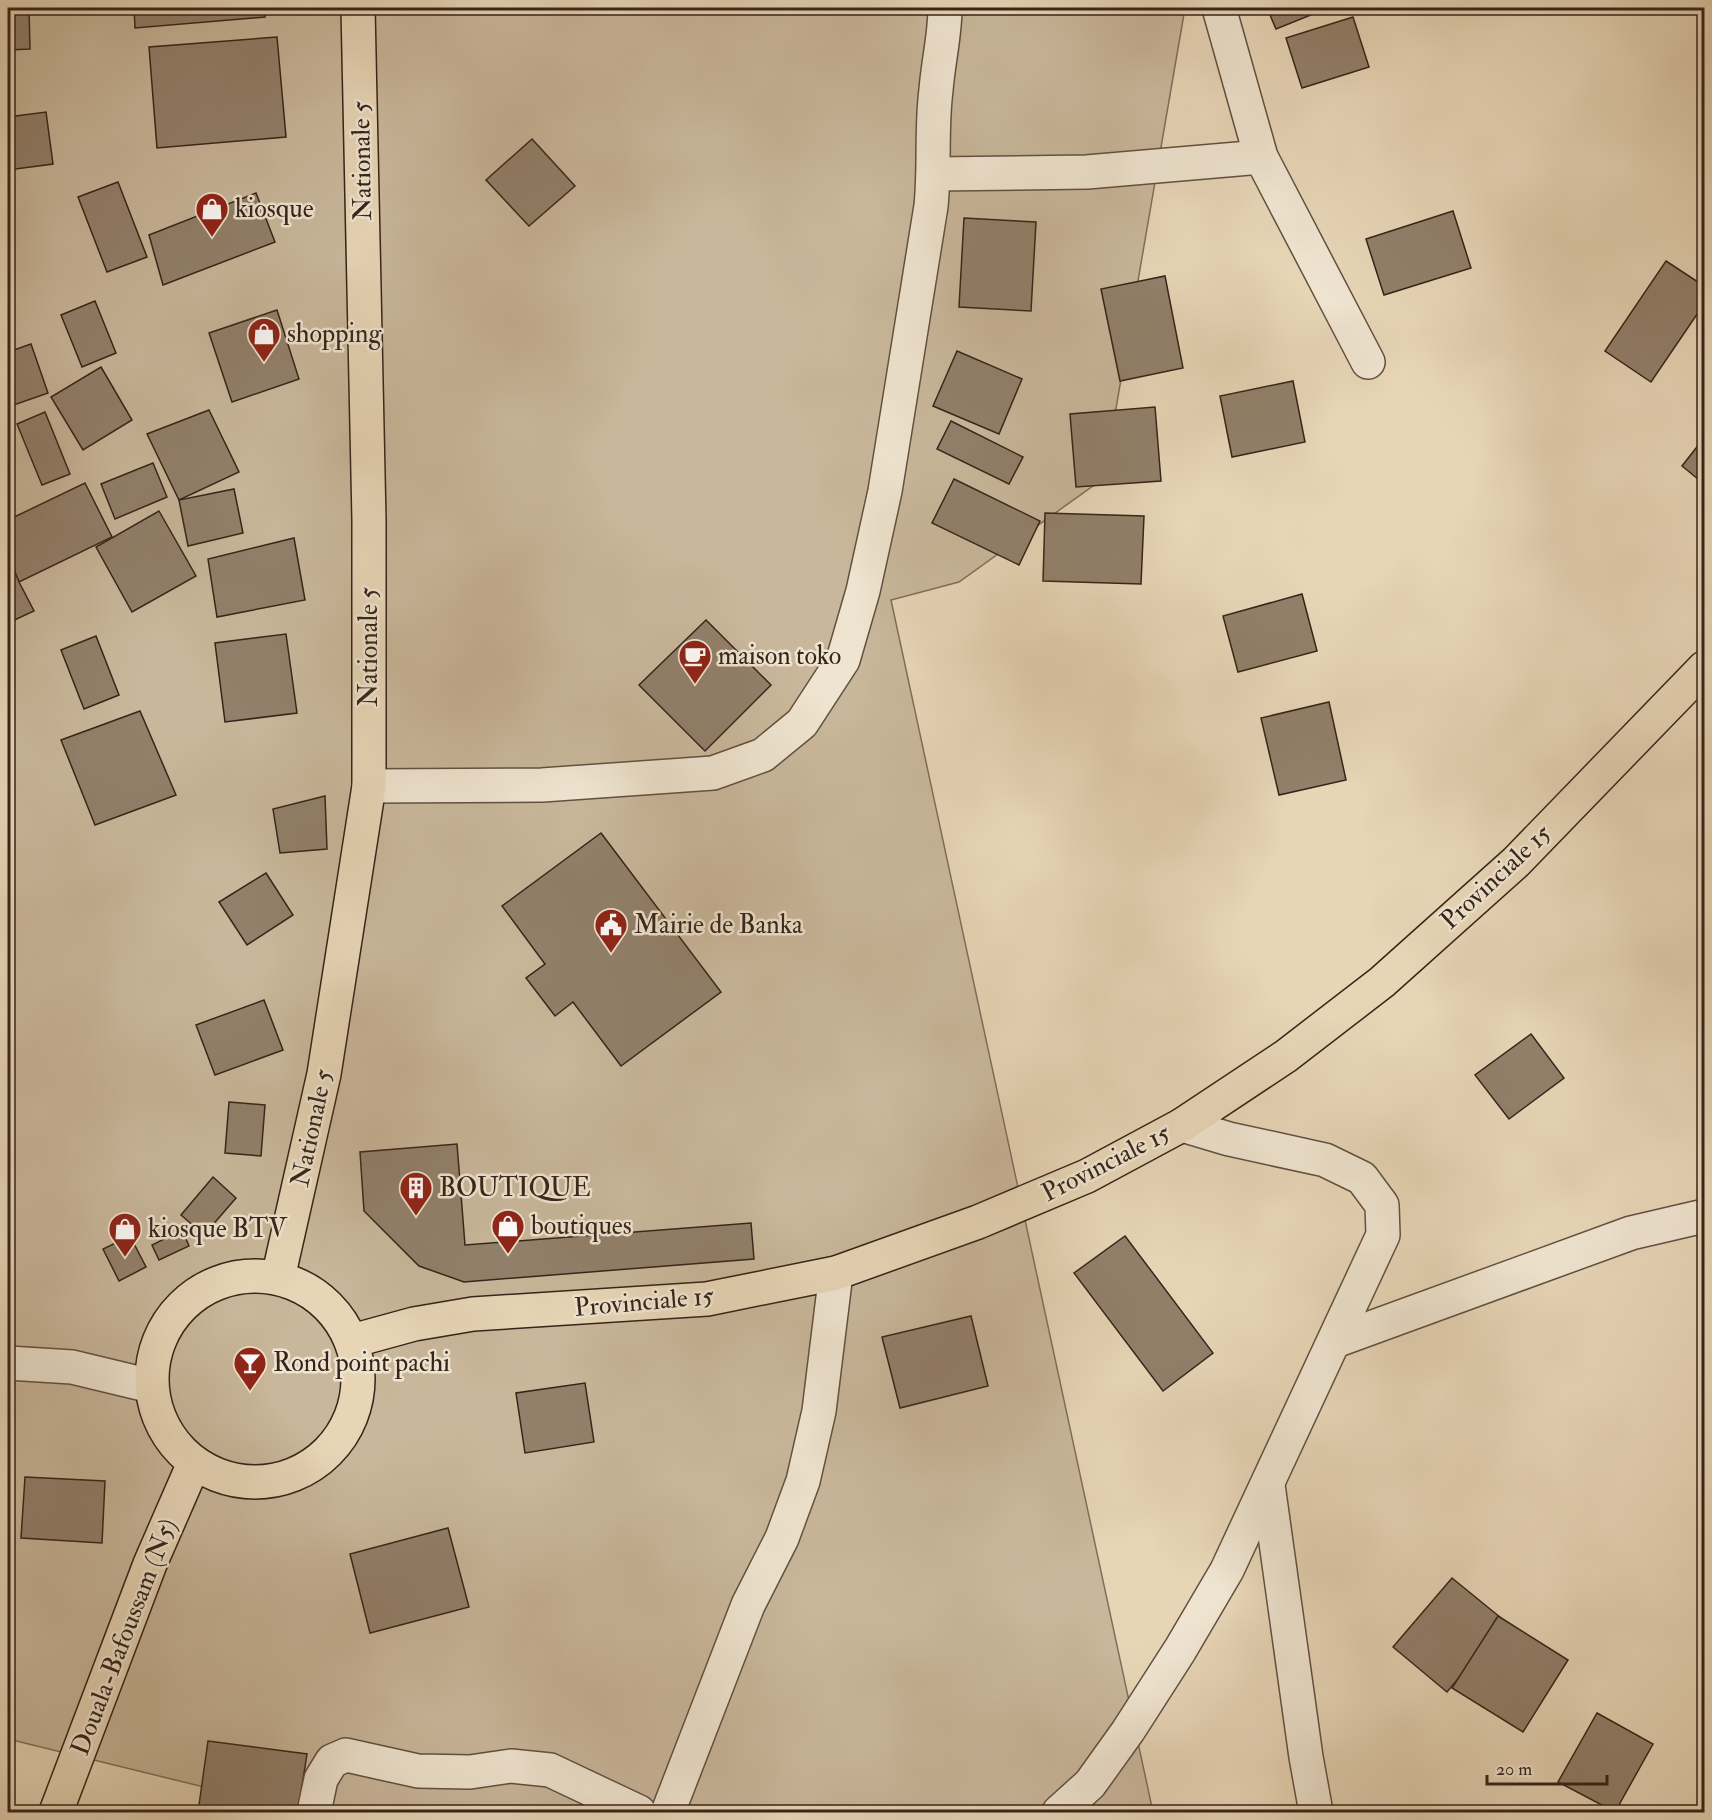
<svg xmlns="http://www.w3.org/2000/svg" width="1712" height="1820" viewBox="0 0 1712 1820" font-family="'IM FELL Double Pica',serif">
	<style>
		.green { fill: #c9b79b; stroke: #806e5a; stroke-width: 1.5 }
		.building { fill: #92806b; stroke: #36241a; stroke-width: 1.5 }
		.lines { fill: none; stroke-linecap: round; stroke-linejoin: round }
		.minor-casing { stroke: #625041; stroke-width: 36 }
		.major-casing { stroke: #36241a; stroke-width: 36 }
		.highway-casing { stroke: #36241a; stroke-width: 36 }
		.minor { stroke: #efe4d0; stroke-width: 33 }
		.major { stroke: #e7d5b6; stroke-width: 33 }
		.highway { stroke: #e7d5b6; stroke-width: 33 }
		.labels { text-anchor: middle; dominant-baseline: central; stroke-width: 5; stroke-linejoin: round; paint-order: stroke }
		.street-label { font-size: 26px; fill: #36241a; stroke: #efe4d0 }
		.poi-label { font-size: 26px; fill: #36241a; stroke: #efe4d0; text-anchor: start }
	</style>
	<rect width="100%" height="100%" fill="#e7d5b6"/>
	<filter id="stains"><feTurbulence type="fractalNoise" baseFrequency=".00333" numOctaves="4"/><feColorMatrix values="0 0 0 0 .2 0 0 0 0 .09 0 0 0 0 .02 0 0 0 .5 -.17"/></filter>
	<radialGradient id="worn" r=".72"><stop offset=".6" stop-color="#630" stop-opacity="0"/><stop offset="1" stop-color="#630" stop-opacity=".3"/></radialGradient>
	<polygon class="green" points="8,8 1185,8 1104,478 959,582 891,600 1153,1812 306,1812 8,1739"/>
	<g class="building">
		<polygon points="8,8 29,8 30,49 8,50"/>
		<polygon points="134,8 265,8 265,17 135,28"/>
		<polygon points="1267,8 1322,8 1323,10 1276,29"/>
		<polygon points="1353,17 1369,67 1302,88 1286,38"/>
		<polygon points="277,37 286,137 157,148 149,47"/>
		<polygon points="46,112 53,164 8,170 8,117"/>
		<polygon points="532,139 575,186 529,226 486,180"/>
		<polygon points="118,182 147,257 107,272 78,197"/>
		<polygon points="256,193 275,242 163,285 149,235"/>
		<polygon points="1453,211 1471,268 1384,295 1366,239"/>
		<polygon points="964,218 1036,222 1031,311 959,307"/>
		<polygon points="1666,261 1704,286 1704,304 1651,382 1605,351"/>
		<polygon points="1165,276 1183,368 1120,381 1101,289"/>
		<polygon points="95,301 116,353 82,367 61,315"/>
		<polygon points="277,310 299,379 232,402 209,333"/>
		<polygon points="31,344 48,393 8,407 8,352"/>
		<polygon points="957,351 1022,379 999,434 933,406"/>
		<polygon points="101,367 132,420 83,450 51,397"/>
		<polygon points="1293,381 1305,442 1232,457 1220,396"/>
		<polygon points="1155,407 1161,481 1076,487 1070,414"/>
		<polygon points="209,410 239,472 179,500 147,434"/>
		<polygon points="45,412 70,474 42,485 17,424"/>
		<polygon points="951,421 1023,457 1009,484 937,449"/>
		<polygon points="1704,438 1704,484 1682,466"/>
		<polygon points="153,463 167,497 115,519 101,484"/>
		<polygon points="954,479 1040,521 1019,565 932,523"/>
		<polygon points="85,483 112,537 19,582 8,558 8,520"/>
		<polygon points="234,489 243,533 188,546 179,500"/>
		<polygon points="159,511 196,576 132,612 96,547"/>
		<polygon points="1045,513 1144,516 1141,584 1043,581"/>
		<polygon points="294,538 305,600 217,617 208,559"/>
		<polygon points="8,557 9,557 19,582 34,611 8,623"/>
		<polygon points="1302,594 1317,651 1238,672 1223,616"/>
		<polygon points="706,620 771,685 705,751 639,685"/>
		<polygon points="286,634 297,713 225,722 215,643"/>
		<polygon points="96,636 119,695 84,709 61,650"/>
		<polygon points="1329,702 1346,780 1279,795 1261,718"/>
		<polygon points="140,711 176,795 95,825 61,740"/>
		<polygon points="325,796 327,849 280,853 273,809"/>
		<polygon points="601,833 721,992 621,1066 573,1002 555,1016 526,978 545,964 502,906"/>
		<polygon points="266,873 293,915 247,945 219,902"/>
		<polygon points="264,1000 283,1050 215,1075 196,1025"/>
		<polygon points="1531,1034 1564,1078 1509,1119 1475,1075"/>
		<polygon points="229,1102 265,1105 261,1156 225,1153"/>
		<polygon points="457,1144 465,1245 751,1223 754,1259 464,1282 419,1266 364,1211 360,1152"/>
		<polygon points="213,1177 236,1198 204,1235 181,1215"/>
		<polygon points="182,1230 189,1246 159,1260 152,1245"/>
		<polygon points="130,1236 146,1267 119,1281 103,1249"/>
		<polygon points="1125,1236 1213,1353 1163,1391 1074,1273"/>
		<polygon points="971,1316 988,1386 900,1408 882,1337"/>
		<polygon points="585,1383 594,1442 525,1453 516,1393"/>
		<polygon points="25,1477 105,1481 102,1543 21,1538"/>
		<polygon points="448,1528 469,1607 370,1633 350,1554"/>
		<polygon points="1452,1578 1506,1622 1447,1692 1393,1647"/>
		<polygon points="1498,1616 1568,1660 1523,1732 1452,1688"/>
		<polygon points="1597,1713 1653,1744 1615,1812 1558,1782"/>
		<polygon points="208,1741 307,1754 298,1812 198,1812"/>
	</g>
	<g class="lines">
		<g class="minor-casing">
			<g id="minor">
				<polyline points="1219,8 1261,157 1368,362"/>
				<polyline points="934,174 1087,172 1261,157"/>
				<path d="M369,786L542,785L713,773L763,755L802,723L843,660L863,591L885,491L931,206C935,167 931,128 936,90C938,63 945,35 945,8"/>
				<polyline points="1335,1341 1631,1233 1704,1216"/>
				<polyline points="8,1363 72,1367 151,1386"/>
				<polyline points="1268,1485 1306,1757 1316,1812"/>
				<polyline points="314,1812 321,1779 332,1761 346,1755 418,1771 470,1772 511,1766 550,1770 639,1812"/>
				<polyline points="668,1812 748,1605 782,1538 803,1481 819,1411 836,1273"/>
				<polyline points="1059,1812 1090,1784 1128,1731 1180,1650 1227,1570 1383,1235 1382,1205 1362,1178 1325,1160 1229,1139 1182,1125"/>
			</g>
		</g>
		<g class="major-casing">
			<polyline id="major" points="352,1341 414,1324 473,1314 707,1299 836,1273 978,1222 1087,1176 1182,1125 1286,1056 1382,982 1516,862 1704,668"/>
		</g>
		<g class="highway-casing">
			<g id="highway">
				<circle cx="255" cy="1379" r="103"/>
				<polyline points="278,1278 324,1074 369,786 369,521 358,8"/>
				<polyline points="56,1812 150,1564 194,1463"/>
			</g>
		</g>
		<use href="#minor" class="minor"/>
		<use href="#major" class="major"/>
		<use href="#highway" class="highway"/>
	</g>
	<defs>
		<g id="shop-pin" transform="scale(1.725)"><path d="M0 17L-7.5 6A9.5 9.5 0 1 1 7.5 6Z" fill="#8f2418" stroke="#efe4d0"/><path d="M-5-2.5h2.3a2.7 3.5 0 0 1 5.4 0H5L5.5 6h-11ZM-1.5-2.5h3a1.5 2.3 0 0 0-3 0Z" fill="#fff"/></g>
		<g id="cafe-pin" transform="scale(1.725)"><path d="M0 17L-7.5 6A9.5 9.5 0 1 1 7.5 6Z" fill="#8f2418" stroke="#efe4d0"/><path d="M-5.5-4.5H6V0H3Q3 3.5 0 3.5H-2.5Q-5.5 3.5-5.5 0ZM3-3.2v2h1.7v-2ZM-6 4.5H4V6H-6Z" fill="#fff"/></g>
		<g id="civic-pin" transform="scale(1.725)"><path d="M0 17L-7.5 6A9.5 9.5 0 1 1 7.5 6Z" fill="#8f2418" stroke="#efe4d0"/><path d="M-.6-6.5H3V-4.5H.6V-3L4-1V1h2V6H-6V1h2V-1L-.6-3ZM-1.2 2.5V6h2.4V2.5Z" fill="#fff"/></g>
		<g id="building-pin" transform="scale(1.725)"><path d="M0 17L-7.5 6A9.5 9.5 0 1 1 7.5 6Z" fill="#8f2418" stroke="#efe4d0"/><path d="M-4-6H4V6H1V3H-1V6H-4ZM-2.5-4.3h1.7v1.8h-1.7ZM.8-4.3h1.7v1.8H.8ZM-2.5-1h1.7V.8h-1.7ZM.8-1h1.7V.8H.8Z" fill="#fff"/></g>
		<g id="bar-pin" transform="scale(1.725)"><path d="M0 17L-7.5 6A9.5 9.5 0 1 1 7.5 6Z" fill="#8f2418" stroke="#efe4d0"/><path d="M-6-5H6L.8 .8V4.5H3.5V6h-7V4.5H-.8V.8Z" fill="#fff"/></g>
	</defs>
	<g fill-rule="evenodd">
		<use href="#shop-pin" x="212" y="209"/>
		<use href="#shop-pin" x="264" y="334"/>
		<use href="#cafe-pin" x="695" y="656"/>
		<use href="#civic-pin" x="611" y="925"/>
		<use href="#building-pin" x="416" y="1188"/>
		<use href="#shop-pin" x="508" y="1226"/>
		<use href="#shop-pin" x="125" y="1229"/>
		<use href="#bar-pin" x="250" y="1363"/>
	</g>
	<g class="labels">
		<g class="street-label">
			<text transform="translate(362 161) rotate(-91)">Nationale 5</text>
			<text transform="translate(369 647) rotate(-90)">Nationale 5</text>
			<text transform="translate(1496 877) rotate(-43)">Provinciale 15</text>
			<text transform="translate(312 1128) rotate(-78)">Nationale 5</text>
			<text transform="translate(1106 1163) rotate(-27)">Provinciale 15</text>
			<text transform="translate(644 1302) rotate(-5)">Provinciale 15</text>
			<text transform="translate(124 1637) rotate(-69)">Douala-Bafoussam (N5)</text>
		</g>
		<g class="poi-label">
			<text x="235" y="209">kiosque</text>
			<text x="287" y="334">shopping</text>
			<text x="718" y="656">maison toko</text>
			<text x="634" y="925">Mairie de Banka</text>
			<text x="439" y="1188">BOUTIQUE</text>
			<text x="531" y="1226">boutiques</text>
			<text x="148" y="1229">kiosque BTV</text>
			<text x="273" y="1363">Rond point pachi</text>
		</g>
	</g>
	<rect width="1712" height="1820" fill="none" stroke="#e7d5b6" stroke-width="30"/>
	<rect x="9" y="9" width="1694" height="1802" fill="none" stroke="#36241a" stroke-width="3"/>
	<rect x="15" y="15" width="1682" height="1790" fill="none" stroke="#36241a" stroke-width="1.5"/>
	<path d="M1487 1775v9h120v-9" fill="none" stroke="#36241a" stroke-width="3"/>
	<text x="1496" y="1775" font-size="18" fill="#36241a" stroke="#efe4d0" stroke-width="4.5" paint-order="stroke">20 m</text>
	<rect width="100%" height="100%" filter="url(#stains)"/>
	<rect width="100%" height="100%" fill="url(#worn)"/>
</svg>
